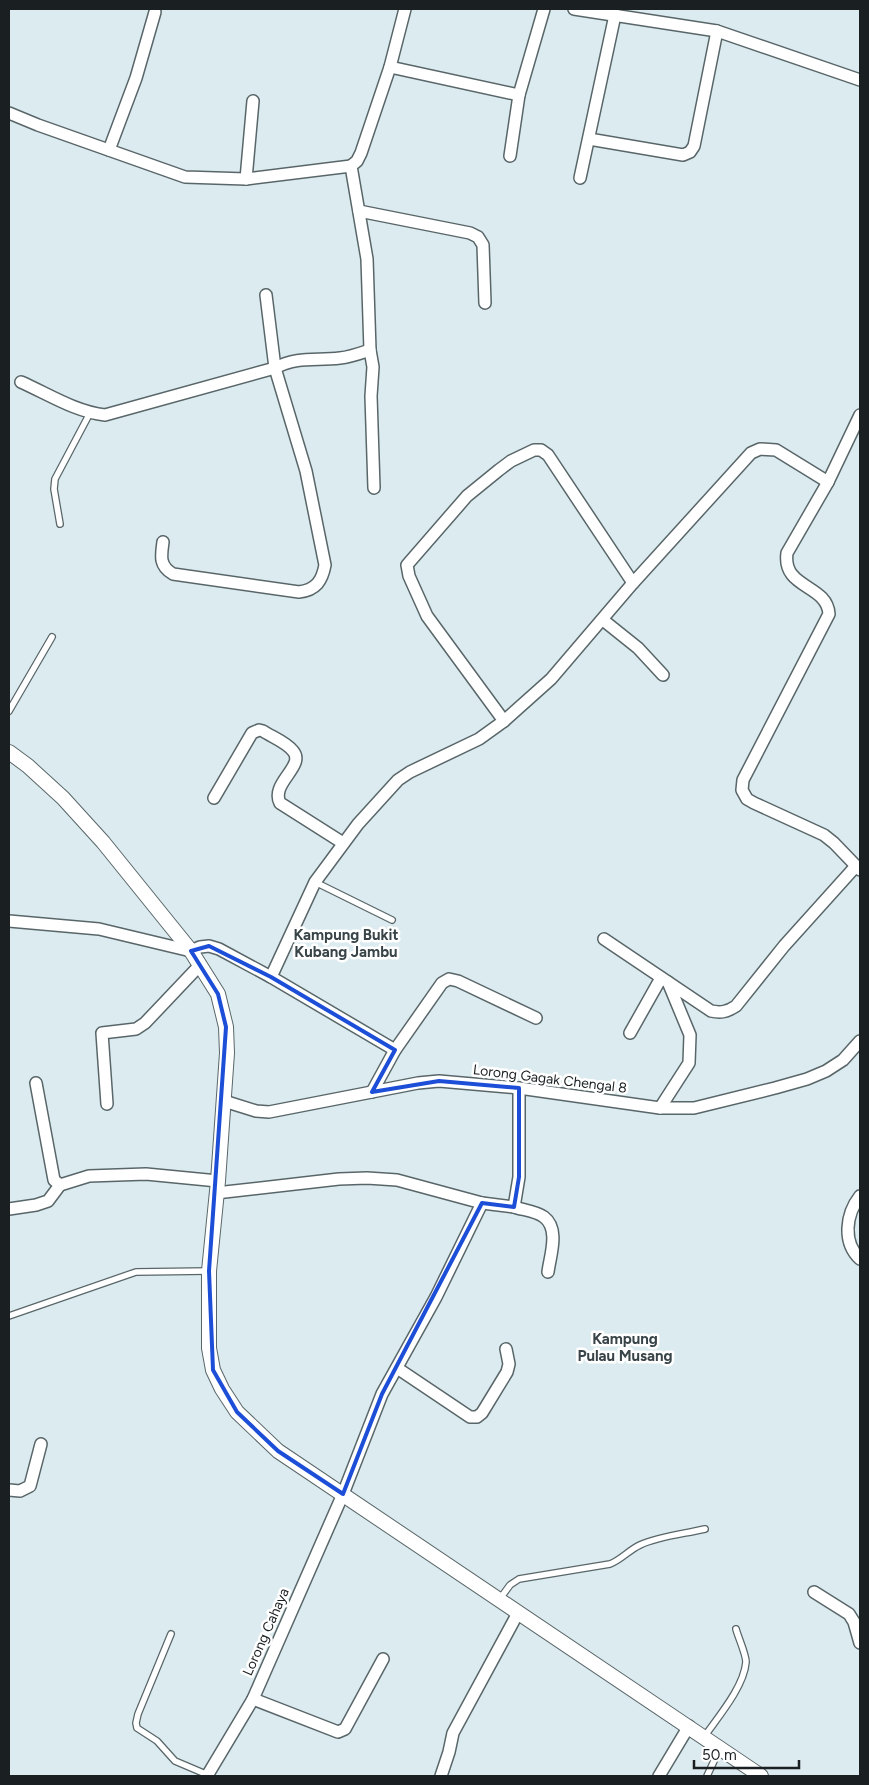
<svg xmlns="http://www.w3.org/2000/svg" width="869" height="1785" viewBox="0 0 869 1785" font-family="Figtree,sans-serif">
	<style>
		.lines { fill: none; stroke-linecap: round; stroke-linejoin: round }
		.service-casing { stroke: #596669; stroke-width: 8 }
		.minor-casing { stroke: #596669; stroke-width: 14 }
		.tertiary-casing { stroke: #596669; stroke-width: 16 }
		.service { stroke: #fff; stroke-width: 5.5 }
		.minor { stroke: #fff; stroke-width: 11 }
		.tertiary { stroke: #fff; stroke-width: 14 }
		.marked { fill: none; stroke: #1d4ed8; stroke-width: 4; stroke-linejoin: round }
		.labels { text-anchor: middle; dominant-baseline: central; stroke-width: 5; stroke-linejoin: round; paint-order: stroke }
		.street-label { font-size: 14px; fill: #1a1f21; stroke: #fff }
		.neighbourhood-label { font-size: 15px; font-weight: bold; fill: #384448; stroke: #fff }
	</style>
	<rect width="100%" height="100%" fill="#dcebef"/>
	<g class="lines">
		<g class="service-casing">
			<g id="service">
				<polyline points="60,524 54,489 55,479 90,413"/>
				<polyline points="9,711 52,637"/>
				<polyline points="315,882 392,920"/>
				<polyline points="9,1316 136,1272 209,1271"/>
				<path d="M499,1600L510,1585L519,1579L610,1564C621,1560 629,1550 640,1545C659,1536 684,1534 705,1529"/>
				<polyline points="171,1634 138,1714 136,1723 137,1728 157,1741 175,1761 208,1775"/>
				<path d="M704,1737C718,1717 744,1687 746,1662C746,1654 738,1637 736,1629"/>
				<polyline points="707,1776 720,1748"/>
			</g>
		</g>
		<g class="minor-casing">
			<g id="minor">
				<polyline points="574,9 717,31 860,80"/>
				<polyline points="390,67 519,95"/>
				<polyline points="9,113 38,125 185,177 246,179 351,166"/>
				<polyline points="589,139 683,155 690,152 694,146 717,31"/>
				<polyline points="109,150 136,78 155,12"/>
				<polyline points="510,156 519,95 544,9"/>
				<polyline points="580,178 615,15"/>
				<polyline points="246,179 253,101"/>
				<polyline points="359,211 470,233 478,237 483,245 485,303"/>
				<path d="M21,382C48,394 76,412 105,415L275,368C298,356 316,361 340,358C350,357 361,353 370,350"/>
				<path d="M828,482L787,553C782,589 827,584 829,614L743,780L742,790L747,799L754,803L824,835L834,843L860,870"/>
				<polyline points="374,488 371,396 373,367 370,350 367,259 351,166 357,161 361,153 390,67 405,9"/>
				<path d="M163,542C161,556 159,566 173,574L299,592C316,590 322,581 325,565L306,471L275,368L266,295"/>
				<polyline points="603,620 638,648 663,675"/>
				<polyline points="504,721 427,616 409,576 407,565 467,496 499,470 511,461 534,450 541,450 548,455 633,583"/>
				<path d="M214,798L252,733L259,730L263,731C272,737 286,742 293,751C306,766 270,783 280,803L343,843"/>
				<polyline points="9,921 99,929 191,951 200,947 209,946 219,949 271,977 395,1050"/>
				<path d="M604,939L711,1011C721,1013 727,1012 736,1006L784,946L856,866"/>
				<polyline points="271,977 315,882 358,824 398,780 410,772 479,739 504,721 551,679 633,583 751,453 760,449 776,450 828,482 860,415"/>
				<polyline points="630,1033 661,978"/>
				<polyline points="36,1083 54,1180 60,1185 89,1176 146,1174 218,1181"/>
				<polyline points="372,1092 395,1050 442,983 449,979 458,981 536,1018"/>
				<polyline points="224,1101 256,1111 269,1112 418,1083 439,1081 519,1088 660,1108 694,1108 775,1088 807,1079 826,1071 843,1060 860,1041"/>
				<polyline points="107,1104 102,1033 136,1029 145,1023 200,965"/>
				<polyline points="660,1108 689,1063 690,1035 668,982"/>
				<polyline points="216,1193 339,1179 367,1178 397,1180 482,1203 514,1207 519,1177 519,1088"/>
				<path d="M860,1196C846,1214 842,1242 860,1259"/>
				<path d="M514,1207C523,1210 536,1211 544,1217C560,1229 550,1256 548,1272"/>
				<polyline points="9,1209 36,1205 48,1201 60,1185"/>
				<polyline points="397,1368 470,1417 477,1417 482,1413 507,1372 509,1364 506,1349"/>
				<polyline points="9,1490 20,1491 30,1486 41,1444"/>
				<polyline points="814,1592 849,1614 854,1622 860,1643"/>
				<polyline points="253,1699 338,1732 345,1729 383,1659"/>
				<polyline points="207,1776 253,1699 343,1494 382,1394 436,1297 482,1203"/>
				<polyline points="441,1776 449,1752 453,1733 518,1613"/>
				<polyline points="659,1776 689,1726"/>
			</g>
		</g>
		<g class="tertiary-casing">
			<polyline id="tertiary" points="9,752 28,766 63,798 103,842 191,951 218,994 226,1027 227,1053 218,1181 209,1271 209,1348 213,1370 222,1389 237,1412 278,1451 761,1776"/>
		</g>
		<use href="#service" class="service"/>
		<use href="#minor" class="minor"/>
		<use href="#tertiary" class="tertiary"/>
	</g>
	<path class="marked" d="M209,946L271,977L395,1050L372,1092L439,1081L519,1088V1177L514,1207L482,1203L382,1394L343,1494L278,1451L237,1412L213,1370L209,1271L226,1027L218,994L191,951Z"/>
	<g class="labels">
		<g class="street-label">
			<text transform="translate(550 1079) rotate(7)">Lorong Gagak Chengal 8</text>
			<text transform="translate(266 1632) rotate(-66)">Lorong Cahaya</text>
		</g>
		<g class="neighbourhood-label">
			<text x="346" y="935">Kampung Bukit<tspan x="346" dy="17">Kubang Jambu</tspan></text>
			<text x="625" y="1339">Kampung<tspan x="625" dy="17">Pulau Musang</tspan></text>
		</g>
	</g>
	<rect width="869" height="1785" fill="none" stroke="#1a1f21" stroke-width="20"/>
	<path d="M694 1760v8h105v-8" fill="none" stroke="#1a1f21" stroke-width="2.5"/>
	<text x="702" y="1760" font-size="15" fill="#1a1f21" stroke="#ffffff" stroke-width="4" paint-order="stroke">50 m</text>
</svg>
